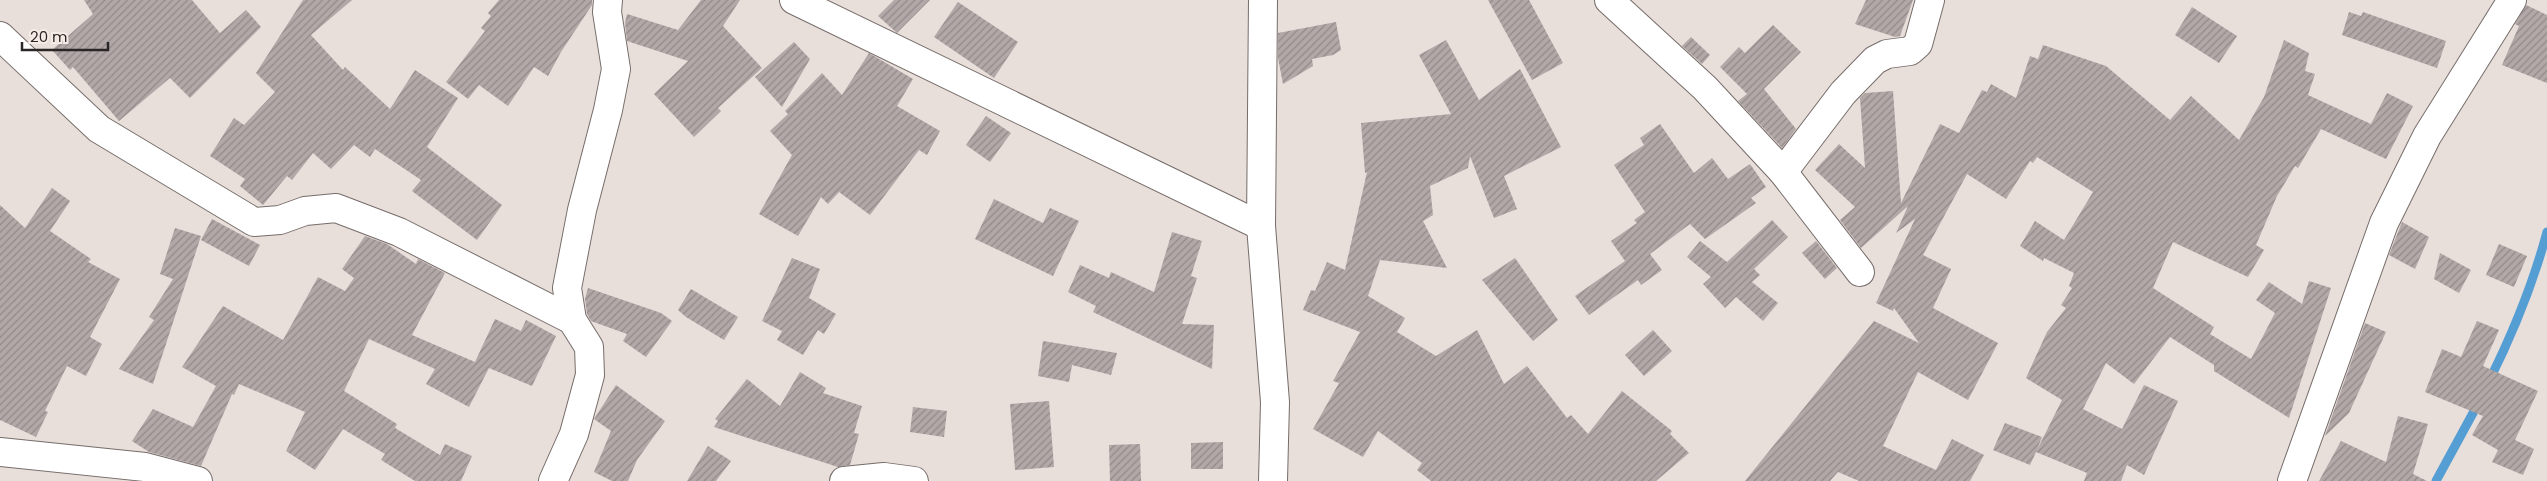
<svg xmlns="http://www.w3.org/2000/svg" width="2547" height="481" viewBox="0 0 2547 481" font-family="Poppins,sans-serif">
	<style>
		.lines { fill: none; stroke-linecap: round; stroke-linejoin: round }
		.stream { stroke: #559ed3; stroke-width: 9 }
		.building { fill: url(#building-hatch) }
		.street-casing { stroke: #766d6a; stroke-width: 30 }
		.street { stroke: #fff; stroke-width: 28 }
	</style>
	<defs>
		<pattern id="building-hatch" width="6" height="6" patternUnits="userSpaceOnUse" patternTransform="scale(1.25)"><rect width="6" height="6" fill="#b3a8a8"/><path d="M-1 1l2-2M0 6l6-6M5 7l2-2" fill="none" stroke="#928989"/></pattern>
	</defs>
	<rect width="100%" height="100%" fill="#e8deda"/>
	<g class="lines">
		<g class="stream">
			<path d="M2489,381C2513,333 2533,284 2547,232"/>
			<polyline points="2436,481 2479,402"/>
		</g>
	</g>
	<g class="building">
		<polygon points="84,0 192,0 220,33 246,10 261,27 190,98 170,78 119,121 73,67 70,70 52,50 93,14"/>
		<polygon points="303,0 352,0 311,35 343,70 345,67 390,109 415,70 458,98 427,147 502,205 477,240 412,191 421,180 375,149 370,157 354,145 331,169 313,153 292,180 287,176 263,205 240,186 245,179 210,156 234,118 244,125 275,92 256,73"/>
		<polygon points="499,0 592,0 592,5 561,52 548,76 534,67 508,106 479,85 468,99 446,82 485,31 481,28 491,16 488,13"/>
		<polygon points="701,0 740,0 723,26 762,68 718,108 721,111 694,137 654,94 688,61 627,41 625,23 627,14 678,30"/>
		<polygon points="894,0 930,0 897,33 878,16"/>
		<polygon points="1488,0 1529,0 1563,63 1532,80"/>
		<polygon points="1866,0 1913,0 1900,36 1895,37 1855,24"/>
		<polygon points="958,2 1018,42 994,78 934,37"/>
		<polygon points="2526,5 2547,15 2547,83 2502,65 2519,26 2515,24"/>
		<polygon points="2192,7 2237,36 2219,63 2175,35"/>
		<polygon points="2349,12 2361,16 2363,12 2446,41 2437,68 2342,35"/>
		<polygon points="1336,22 1341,50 1333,55 1312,59 1313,66 1283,84 1278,58 1278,33"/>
		<polygon points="1773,25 1801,52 1764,89 1796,129 1782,148 1738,101 1747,94 1720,67 1739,47 1745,53"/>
		<polygon points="1691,37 1710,55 1702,64 1682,46"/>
		<polygon points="1446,40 1479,100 1520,69 1561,147 1504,176 1517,209 1494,218 1470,156 1468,168 1430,186 1433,215 1423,221 1447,268 1380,260 1368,296 1405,318 1397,332 1436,356 1477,330 1504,384 1527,366 1567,418 1571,415 1588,434 1622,391 1672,431 1670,434 1689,453 1656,481 1431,481 1417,470 1422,463 1378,431 1363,457 1313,429 1339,383 1333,381 1360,332 1303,310 1311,290 1315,291 1327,262 1345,270 1367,172 1365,173 1361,123 1451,114 1419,55"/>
		<polygon points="2284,40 2309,53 2305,71 2315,74 2308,95 2371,124 2387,93 2413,106 2386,159 2321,129 2298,168 2295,166 2277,196 2256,245 2264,250 2248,277 2173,242 2153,288 2214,327 2210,334 2251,359 2275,313 2256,300 2269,282 2302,304 2309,281 2331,288 2289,418 2214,371 2214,365 2170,337 2134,384 2106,363 2083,409 2122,429 2144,385 2178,401 2144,475 2127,465 2121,481 2084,481 2087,473 2036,452 2030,465 1993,450 2005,423 2042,437 2037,450 2062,400 2026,378 2047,332 2066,308 2061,305 2072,288 2069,286 2074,273 2044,258 2043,261 2020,246 2035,221 2064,240 2093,192 2037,157 2033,163 2030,161 2006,199 1967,174 1923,255 1951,269 1933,308 1998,343 1968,400 1918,372 1883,446 1936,470 1952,439 1984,455 1970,481 1859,481 1838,472 1830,481 1745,481 1874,321 1919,343 1894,308 1893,311 1876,303 1915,219 1896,233 1908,206 1861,248 1840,220 1855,207 1815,170 1839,144 1865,168 1860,98 1865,93 1893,91 1901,203 1940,124 1959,133 1982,90 1987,92 1991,84 2016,98 2030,56 2038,59 2043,45 2106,66 2170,120 2191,96 2239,140 2264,97"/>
		<polygon points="794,42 810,59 782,107 755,77"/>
		<polygon points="869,53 913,79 897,106 940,131 927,155 919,150 870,215 839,192 828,204 821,197 798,236 759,214 792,155 770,131 788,114 785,111 822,73 842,95"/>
		<polygon points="986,116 1011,133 990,162 966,145"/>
		<polygon points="1660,124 1694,173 1712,158 1728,179 1750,164 1766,187 1751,198 1756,203 1705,239 1690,224 1650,254 1662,270 1641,285 1638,280 1589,315 1575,296 1625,261 1611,241 1637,223 1634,220 1645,212 1614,165 1644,145 1640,138"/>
		<polygon points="52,188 70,201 50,231 91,259 88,262 120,279 90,337 102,344 86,376 67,366 45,411 48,412 36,437 0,420 0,205 25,228"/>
		<polygon points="994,199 1043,223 1050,208 1079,221 1053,276 975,239"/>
		<polygon points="212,219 260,245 249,266 201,240"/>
		<polygon points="1772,220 1788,237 1754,269 1760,275 1752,282 1778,303 1763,321 1736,297 1725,308 1703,284 1711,277 1687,257 1700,241 1727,262"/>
		<polygon points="2402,222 2429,237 2415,269 2389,255"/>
		<polygon points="175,228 201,236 153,384 119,369 154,320 149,317 173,279 160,274"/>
		<polygon points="1172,232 1202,241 1191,276 1197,278 1182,324 1214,325 1212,369 1093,312 1096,306 1068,292 1080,265 1109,278 1111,272 1154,292"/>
		<polygon points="365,236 387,244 416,264 418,259 445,273 412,335 475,362 495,319 521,331 526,320 556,336 532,386 489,368 469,407 426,384 435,369 369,339 344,391 397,424 395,428 440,455 445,444 472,456 461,481 415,481 381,460 385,454 343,429 315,470 286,451 305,412 239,384 234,395 232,394 201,466 149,452 132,441 153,409 193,427 216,386 182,367 223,306 283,340 318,277 345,291 354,278 342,269"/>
		<polygon points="1816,241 1837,268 1825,279 1802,253"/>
		<polygon points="2499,244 2527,256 2514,287 2486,275"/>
		<polygon points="2440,253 2471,270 2459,293 2434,279"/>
		<polygon points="792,258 820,269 809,298 836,314 824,334 818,330 803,355 777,340 782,331 762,321"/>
		<polygon points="1515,258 1558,320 1533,341 1482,280"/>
		<polygon points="588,288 661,313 672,321 646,357 623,341 627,334 591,321 587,314 585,299"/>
		<polygon points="691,289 738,317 724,340 686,317 678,310"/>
		<polygon points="2477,321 2499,330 2483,366 2538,391 2515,440 2534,449 2523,475 2492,462 2498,450 2472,435 2483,416 2425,392 2442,349 2461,357"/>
		<polygon points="2365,323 2386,332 2349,413 2325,436"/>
		<polygon points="1653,330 1672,351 1644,376 1625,355"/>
		<polygon points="1043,341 1117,353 1111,375 1072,365 1069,382 1038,376"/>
		<polygon points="800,372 826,388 823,393 862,406 854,433 859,434 850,465 838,467 714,427 718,421 715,419 747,379 780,406"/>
		<polygon points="616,385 665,421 637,460 628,481 612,481 594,472 611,431 594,419"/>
		<polygon points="1049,401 1054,467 1015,470 1010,404"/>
		<polygon points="913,407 947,411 944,437 910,432"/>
		<polygon points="2398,416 2428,424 2413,474 2427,481 2319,481 2341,441 2386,462"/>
		<polygon points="1223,442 1223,469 1191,469 1191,443"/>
		<polygon points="1140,444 1141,481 1110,481 1109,445"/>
		<polygon points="708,446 731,461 716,481 687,481"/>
	</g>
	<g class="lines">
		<g class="street-casing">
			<g id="street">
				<polyline points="794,0 1261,226"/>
				<polyline points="1263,0 1261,226 1275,402 1273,481"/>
				<polyline points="1609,0 1705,88 1783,172 1860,272"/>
				<polyline points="0,36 99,129 254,222 280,220 305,211 336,208 399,232 572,320"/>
				<polyline points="1783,172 1843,93 1875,60 1887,54 1910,51 1918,44 1930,0"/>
				<polyline points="0,452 145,467 198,481"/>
				<polyline points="553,481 574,434 590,375 589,347 572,320 567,288 582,210 608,110 616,69 607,12 608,0"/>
				<polyline points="844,481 884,477 914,481"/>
				<polyline points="2292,481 2384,223 2427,136 2512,0"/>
			</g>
		</g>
		<use href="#street" class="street"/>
	</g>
	<path d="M22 42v8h86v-8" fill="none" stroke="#2b2726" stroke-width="2.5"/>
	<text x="30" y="42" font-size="15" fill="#2b2726" stroke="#f5ebe7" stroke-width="4" paint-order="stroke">20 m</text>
</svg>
